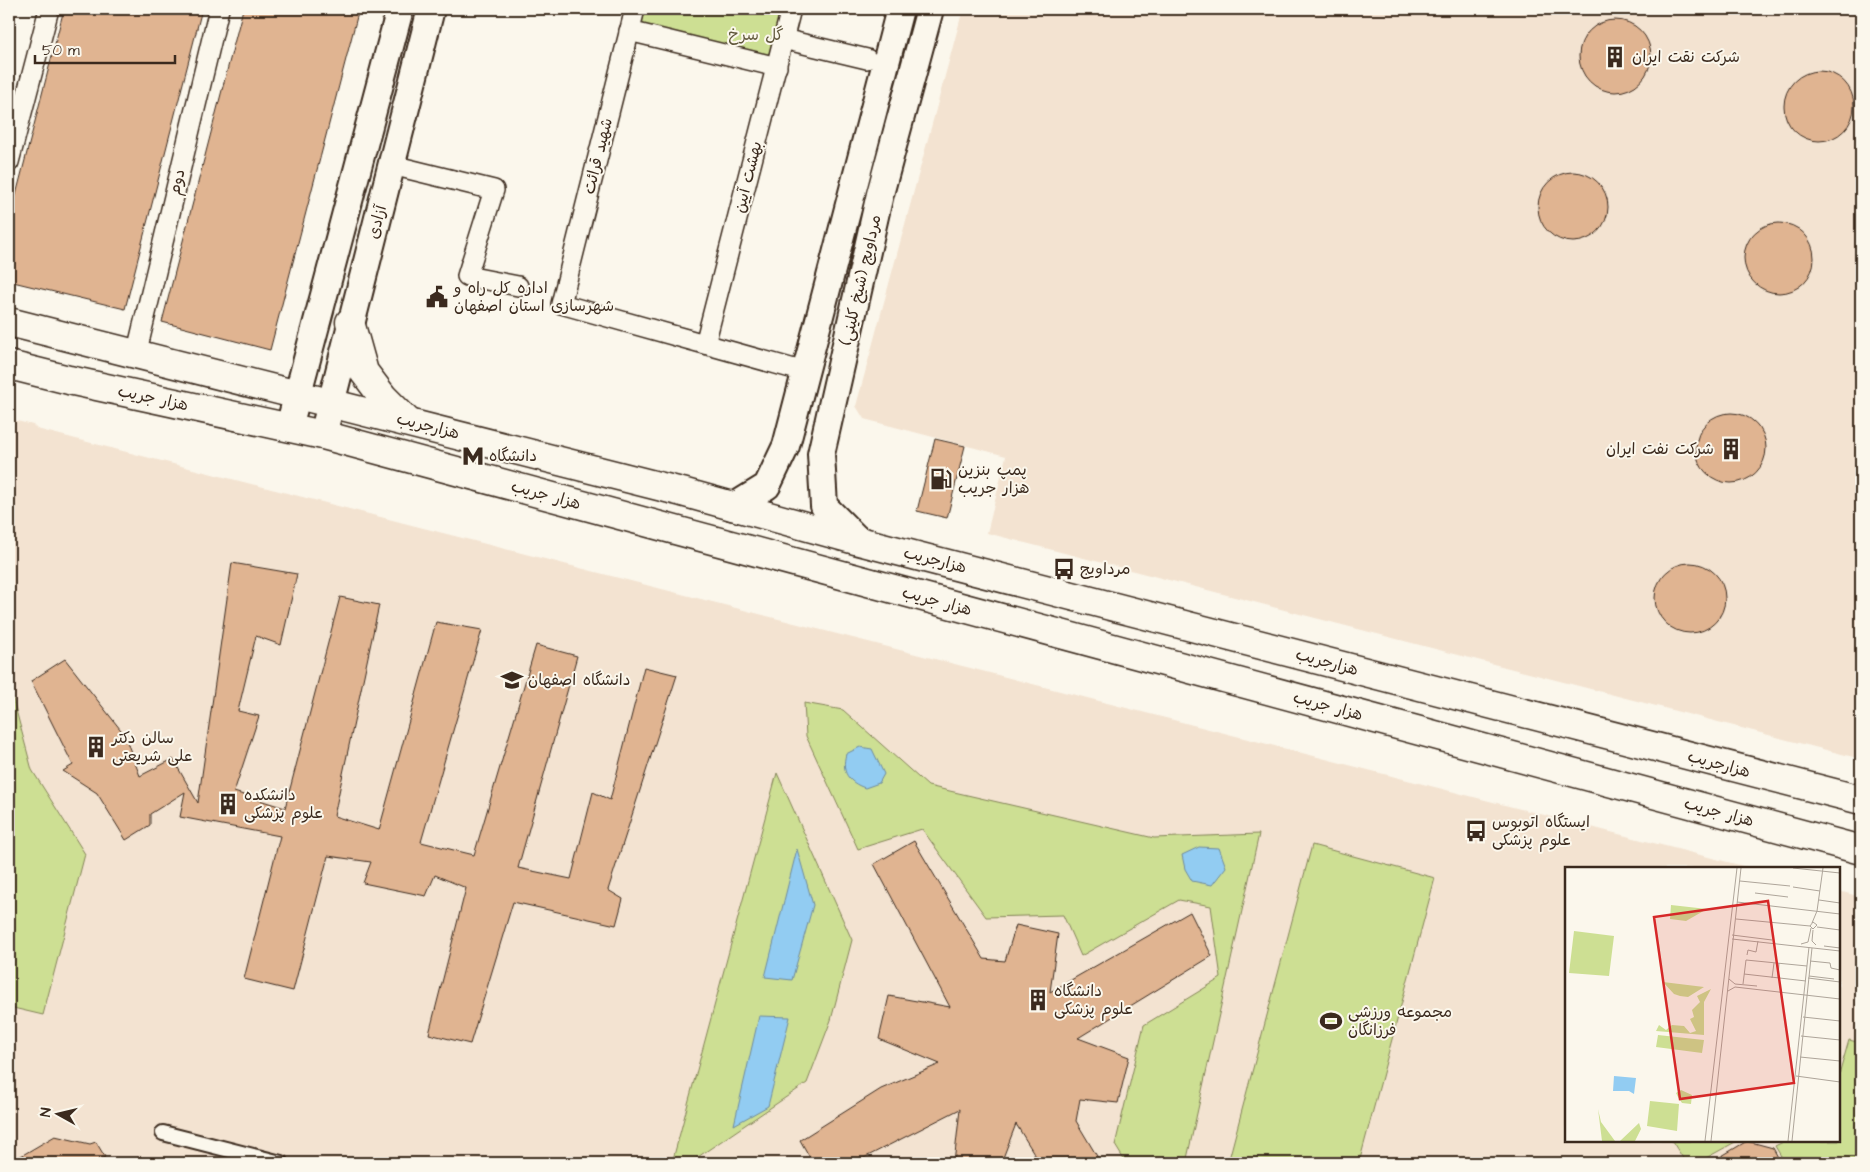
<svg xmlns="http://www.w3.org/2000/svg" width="1870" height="1172" viewBox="0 0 1870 1172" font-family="'Architects Daughter','Playpen Sans Arabic',sans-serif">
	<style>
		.built { fill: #f3e3d1 }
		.green { fill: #cddf93; stroke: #848458 }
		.water { fill: #92ccf2; stroke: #6f8b9d }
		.building { fill: #e0b491; stroke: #3b2a1e }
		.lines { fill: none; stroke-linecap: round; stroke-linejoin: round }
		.pedestrian-casing { stroke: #3b2a1e; stroke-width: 18 }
		.minor-casing { stroke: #3b2a1e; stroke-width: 22 }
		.secondary-casing { stroke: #3b2a1e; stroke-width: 30 }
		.primary-casing { stroke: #3b2a1e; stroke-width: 31 }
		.pedestrian { stroke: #fbf7ec; stroke-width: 14 }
		.minor { stroke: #fbf7ec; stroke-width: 19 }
		.secondary { stroke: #fbf7ec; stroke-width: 26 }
		.primary { stroke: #fbf7ec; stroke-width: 28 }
		.labels { text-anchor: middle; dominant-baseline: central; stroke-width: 4; stroke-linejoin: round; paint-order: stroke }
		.park-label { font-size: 16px; fill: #60573b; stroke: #fbf7ec }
		.poi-label { font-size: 16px; fill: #3b2a1e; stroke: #fbf7ec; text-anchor: start }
		.street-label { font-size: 16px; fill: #3b2a1e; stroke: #fbf7ec }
		.inset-road { fill: none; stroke: #aea59a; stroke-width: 1 }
		.view { fill: #d62828; fill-opacity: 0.15; stroke: #d62828; stroke-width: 2.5 }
		.inset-edge { fill: none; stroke: #3b2a1e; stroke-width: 2.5 }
	</style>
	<rect width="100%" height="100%" fill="#fbf7ec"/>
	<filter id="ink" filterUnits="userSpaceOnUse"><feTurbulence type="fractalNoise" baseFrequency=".02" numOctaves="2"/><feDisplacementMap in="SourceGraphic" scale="10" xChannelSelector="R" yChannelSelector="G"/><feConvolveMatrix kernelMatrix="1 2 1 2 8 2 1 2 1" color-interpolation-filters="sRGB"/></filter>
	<g filter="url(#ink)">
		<g class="built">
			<polygon points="963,9 1854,9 1861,11 1861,759 987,533 1006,456 864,419 856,406"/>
			<polygon points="9,419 33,425 37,429 1751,868 1566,868 1566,1141 1839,1141 1839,891 1861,897 1861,1163 9,1163"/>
		</g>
		<g class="green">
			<polygon points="635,9 778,9 790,12 777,67 629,31"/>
			<polygon points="9,684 32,770 85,854 43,1015 9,1007"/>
			<polygon points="804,703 843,710 928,786 1154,838 1259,834 1186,1163 1126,1163 1115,1145 1144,1025 1221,978 1211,906 1179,900 1081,956 1063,915 986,917 922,829 858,849 806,736"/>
			<polygon points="777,773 852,940 831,1020 807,1083 689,1163 672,1163"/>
			<polygon points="1312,845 1435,878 1359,1163 1228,1163"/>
			<polygon points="1849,1040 1861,1043 1861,1163 1785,1163 1775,1146 1785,1141 1839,1141 1839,1075"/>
			<polygon points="1672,1141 1737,1141 1697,1163 1686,1163"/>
		</g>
		<g class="water">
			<path d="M860,747L872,749L884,774L879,783L865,788C848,782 841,772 846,754Z"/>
			<polygon points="1199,847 1219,848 1226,867 1212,885 1192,881 1185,869 1182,855"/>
			<polygon points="797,849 813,905 792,980 765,977"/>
			<polygon points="759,1016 790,1017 768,1106 734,1125"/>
		</g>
		<g class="building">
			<polygon points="64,9 202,9 125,309 9,281 9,222"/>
			<polygon points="243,9 359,9 270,350 162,322"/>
			<circle cx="1615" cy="56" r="36"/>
			<circle cx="1819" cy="106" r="35"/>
			<circle cx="1573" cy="207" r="35"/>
			<circle cx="1779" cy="258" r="35"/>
			<circle cx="1731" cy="448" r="35"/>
			<polygon points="935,439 965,446 947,518 917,511"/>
			<polygon points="232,563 297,574 281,645 256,636 238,711 259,716 234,792 285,808 340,597 379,605 334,816 379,830 436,622 482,630 421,842 474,855 536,645 577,656 518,868 571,879 593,792 610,800 644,667 677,675 608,890 623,899 616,925 513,902 470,1044 429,1034 466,888 435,875 426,896 363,883 371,862 328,856 293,991 244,979 280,836 180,817 185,792 150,814 150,825 126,840 97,793 63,771 73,765 31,681 65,659 124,734 140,776 173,759 198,803"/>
			<circle cx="1690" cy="598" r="35"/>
			<polygon points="914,841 984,959 1005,961 1016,925 1058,934 1050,992 1190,912 1212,956 1078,1038 1129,1057 1118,1103 1080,1099 1076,1121 1101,1163 1040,1163 1016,1124 1001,1163 954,1163 960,1109 854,1163 813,1163 800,1140 881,1089 940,1064 879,1039 889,996 950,1007 874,864"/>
			<polygon points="55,1136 90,1144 96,1142 105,1157 93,1163 9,1163"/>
			<polygon points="1747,1141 1773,1148 1781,1163 1710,1163"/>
		</g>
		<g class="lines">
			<g class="pedestrian-casing">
				<polyline id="pedestrian" points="163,1133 281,1163"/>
			</g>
			<g class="minor-casing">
				<g id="minor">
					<polyline points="635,9 561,304 805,372"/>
					<polyline points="629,31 777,67"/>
					<polyline points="783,39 867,59"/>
					<polyline points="9,162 49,9"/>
					<polyline points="392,165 494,190 467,276 518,286"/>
					<polyline points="705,344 791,9"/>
					<polyline points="136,355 219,9"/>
				</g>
			</g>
			<g class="secondary-casing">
				<g id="secondary">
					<polyline points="289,427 400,9"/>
					<polyline points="323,435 431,9"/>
					<polyline points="733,507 767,486 786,446 900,9"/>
					<polyline points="859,541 824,506 821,454 880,194 930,9"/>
				</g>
			</g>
			<g class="primary-casing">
				<g id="primary">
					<polyline points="9,322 682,492 859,541 1861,800"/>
					<polyline points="350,322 364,372 383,397 407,421"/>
					<polyline points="9,365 69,380 323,435 1861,850"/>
				</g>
			</g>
			<use href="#pedestrian" class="pedestrian"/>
			<use href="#minor" class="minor"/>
			<use href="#secondary" class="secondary"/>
			<use href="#primary" class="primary"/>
		</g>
	</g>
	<defs>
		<g id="building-bare" transform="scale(1.725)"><path d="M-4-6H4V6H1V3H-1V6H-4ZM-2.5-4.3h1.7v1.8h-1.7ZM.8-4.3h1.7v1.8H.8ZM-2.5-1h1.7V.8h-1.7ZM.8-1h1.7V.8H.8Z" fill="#3b2a1e" stroke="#fbf7ec" stroke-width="2.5" paint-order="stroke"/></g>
		<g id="civic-bare" transform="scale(1.725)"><path d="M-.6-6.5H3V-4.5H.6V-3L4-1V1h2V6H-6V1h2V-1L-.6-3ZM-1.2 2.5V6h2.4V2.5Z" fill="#3b2a1e" stroke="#fbf7ec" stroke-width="2.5" paint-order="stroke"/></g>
		<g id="metro-bare" transform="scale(1.725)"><path d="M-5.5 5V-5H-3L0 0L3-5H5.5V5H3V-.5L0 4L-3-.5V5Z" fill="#3b2a1e" stroke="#fbf7ec" stroke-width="2.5" paint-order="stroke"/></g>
		<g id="fuel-bare" transform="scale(1.725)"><path d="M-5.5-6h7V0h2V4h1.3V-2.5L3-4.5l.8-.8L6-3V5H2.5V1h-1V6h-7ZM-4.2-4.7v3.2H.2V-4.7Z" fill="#3b2a1e" stroke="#fbf7ec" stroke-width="2.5" paint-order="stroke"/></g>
		<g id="bus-bare" transform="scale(1.725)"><path d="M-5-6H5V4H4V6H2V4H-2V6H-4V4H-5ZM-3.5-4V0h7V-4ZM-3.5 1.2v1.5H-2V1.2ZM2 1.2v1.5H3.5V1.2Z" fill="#3b2a1e" stroke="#fbf7ec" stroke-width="2.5" paint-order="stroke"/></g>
		<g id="university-bare" transform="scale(1.725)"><path d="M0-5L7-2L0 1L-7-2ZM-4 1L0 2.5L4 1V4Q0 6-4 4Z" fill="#3b2a1e" stroke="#fbf7ec" stroke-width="2.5" paint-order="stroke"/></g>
		<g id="stadium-bare" transform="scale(1.725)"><path d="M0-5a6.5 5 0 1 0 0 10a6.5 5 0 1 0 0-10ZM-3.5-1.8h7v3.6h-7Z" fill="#3b2a1e" stroke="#fbf7ec" stroke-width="2.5" paint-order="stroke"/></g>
	</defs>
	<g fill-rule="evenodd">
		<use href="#building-bare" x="1615" y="57"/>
		<use href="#civic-bare" x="437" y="297"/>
		<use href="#building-bare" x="1731" y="449"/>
		<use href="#metro-bare" x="473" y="456"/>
		<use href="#fuel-bare" x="941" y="479"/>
		<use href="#bus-bare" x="1064" y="569"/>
		<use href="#university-bare" x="512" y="680"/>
		<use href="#building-bare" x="96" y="747"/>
		<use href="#building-bare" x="228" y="804"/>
		<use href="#bus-bare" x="1476" y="831"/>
		<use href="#building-bare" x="1038" y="1000"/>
		<use href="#stadium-bare" x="1331" y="1021"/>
	</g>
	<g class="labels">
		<g class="park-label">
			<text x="756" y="35">گل سرخ</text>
		</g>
		<g class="poi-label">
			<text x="1632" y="57">شرکت نقت ایران</text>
			<text x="454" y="288">اداره کل راه و<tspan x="454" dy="18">شهرسازی استان اصفهان</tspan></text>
			<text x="1714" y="449" text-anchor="end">شرکت نفت ایران</text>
			<text x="489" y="456">دانشگاه</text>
			<text x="958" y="470">پمپ بنزین<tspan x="958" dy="18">هزار جریب</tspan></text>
			<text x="1080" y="569">مرداویج</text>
			<text x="528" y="680">دانشگاه اصفهان</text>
			<text x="112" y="738">سالن دکتر<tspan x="112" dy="18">علی شریعتی</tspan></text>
			<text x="244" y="795">دانشکده<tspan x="244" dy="18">علوم پزشکی</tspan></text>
			<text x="1492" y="822">ایستگاه اتوبوس<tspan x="1492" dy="18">علوم پزشکی</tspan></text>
			<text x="1054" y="991">دانشگاه<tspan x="1054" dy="18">علوم پزشکی</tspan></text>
			<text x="1348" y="1012">مجموعه ورزشی<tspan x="1348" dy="18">فرزانگان</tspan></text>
		</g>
		<g class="street-label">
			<text transform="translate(598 156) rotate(-76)">شهید قرائت</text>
			<text transform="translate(748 177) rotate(-76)">بهشت آیین</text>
			<text transform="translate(177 182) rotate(-77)">دوم</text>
			<text transform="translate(377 222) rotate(-75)">آزادی</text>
			<text transform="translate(861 280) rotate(-77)">مرداویج (شیخ کلینی)</text>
			<text transform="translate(153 398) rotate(12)">هزار جریب</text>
			<text transform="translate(428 426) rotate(14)">هزارجریب</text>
			<text transform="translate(546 495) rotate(15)">هزار جریب</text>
			<text transform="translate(935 560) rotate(14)">هزارجریب</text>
			<text transform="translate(937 601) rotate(15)">هزار جریب</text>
			<text transform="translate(1327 662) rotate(15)">هزارجریب</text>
			<text transform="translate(1328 706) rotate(15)">هزار جریب</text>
			<text transform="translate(1719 764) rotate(15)">هزارجریب</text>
			<text transform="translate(1719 812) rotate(15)">هزار جریب</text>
		</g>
	</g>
	<g transform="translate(1565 867)">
		<rect width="275" height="275" fill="#fbf7ec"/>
		<path d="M106,38L142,42L121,54L105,52ZM9,64L49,69L44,109L4,106ZM98,115L139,120L123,130L115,129L109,127ZM146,122L139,135V168L91,164L94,158L101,163L107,158L119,159L125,166L131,164L125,152L129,150L127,143L135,135L132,129ZM93,168L139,173L137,186L91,180ZM116,223L127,228L126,237L117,236L113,230L111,226ZM85,234L114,237L112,264L82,259ZM33,242L36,255L50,274H37ZM74,256L76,262L70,274H55Z" fill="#cddf93"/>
		<path d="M49,209L71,211L69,227L64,224H48Z" fill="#92ccf2"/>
		<path class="inset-road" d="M228,1L275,6M175,14L225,19M228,20L255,24M190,26L223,30M254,33L275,36M172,35L275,47M171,52L245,59L248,62L252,58L248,55L245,59M247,56L252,44L258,1M252,60L275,63M248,63L247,74L251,78M167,68L207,73M167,72L275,84M236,77L243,75L246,61M259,79L275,81M182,88L183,83L191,85L193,74M245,94L265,96L266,101L275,103M179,107L241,114M244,109L269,112M207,111L209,96M213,111L214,96M243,111L275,115M164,112L170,117L192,119M178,117L181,93L242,99M163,124L170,120L275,132M238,150L275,154M236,169L275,173M235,190L275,194M231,209L275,215M140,274L172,1M146,274L176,1M223,274L244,80M227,274L247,81"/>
		<path class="view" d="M203,34L229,216L115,232L89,50Z"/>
		<rect width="275" height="275" class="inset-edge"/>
	</g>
	<rect width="1870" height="1172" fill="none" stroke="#fbf7ec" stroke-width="30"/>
	<rect x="15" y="15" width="1840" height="1142" fill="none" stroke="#3b2a1e" stroke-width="2" filter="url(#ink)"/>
	<g transform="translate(58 1114) rotate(278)" stroke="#fbf7ec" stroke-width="4" paint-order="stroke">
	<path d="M0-4L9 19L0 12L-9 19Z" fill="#3b2a1e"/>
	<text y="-8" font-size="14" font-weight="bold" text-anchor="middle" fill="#3b2a1e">N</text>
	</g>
	<path d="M35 55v8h140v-8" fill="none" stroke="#3b2a1e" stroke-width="2.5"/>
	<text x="42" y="55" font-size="15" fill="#3b2a1e" stroke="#fbf7ec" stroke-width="4" paint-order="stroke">50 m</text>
</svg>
